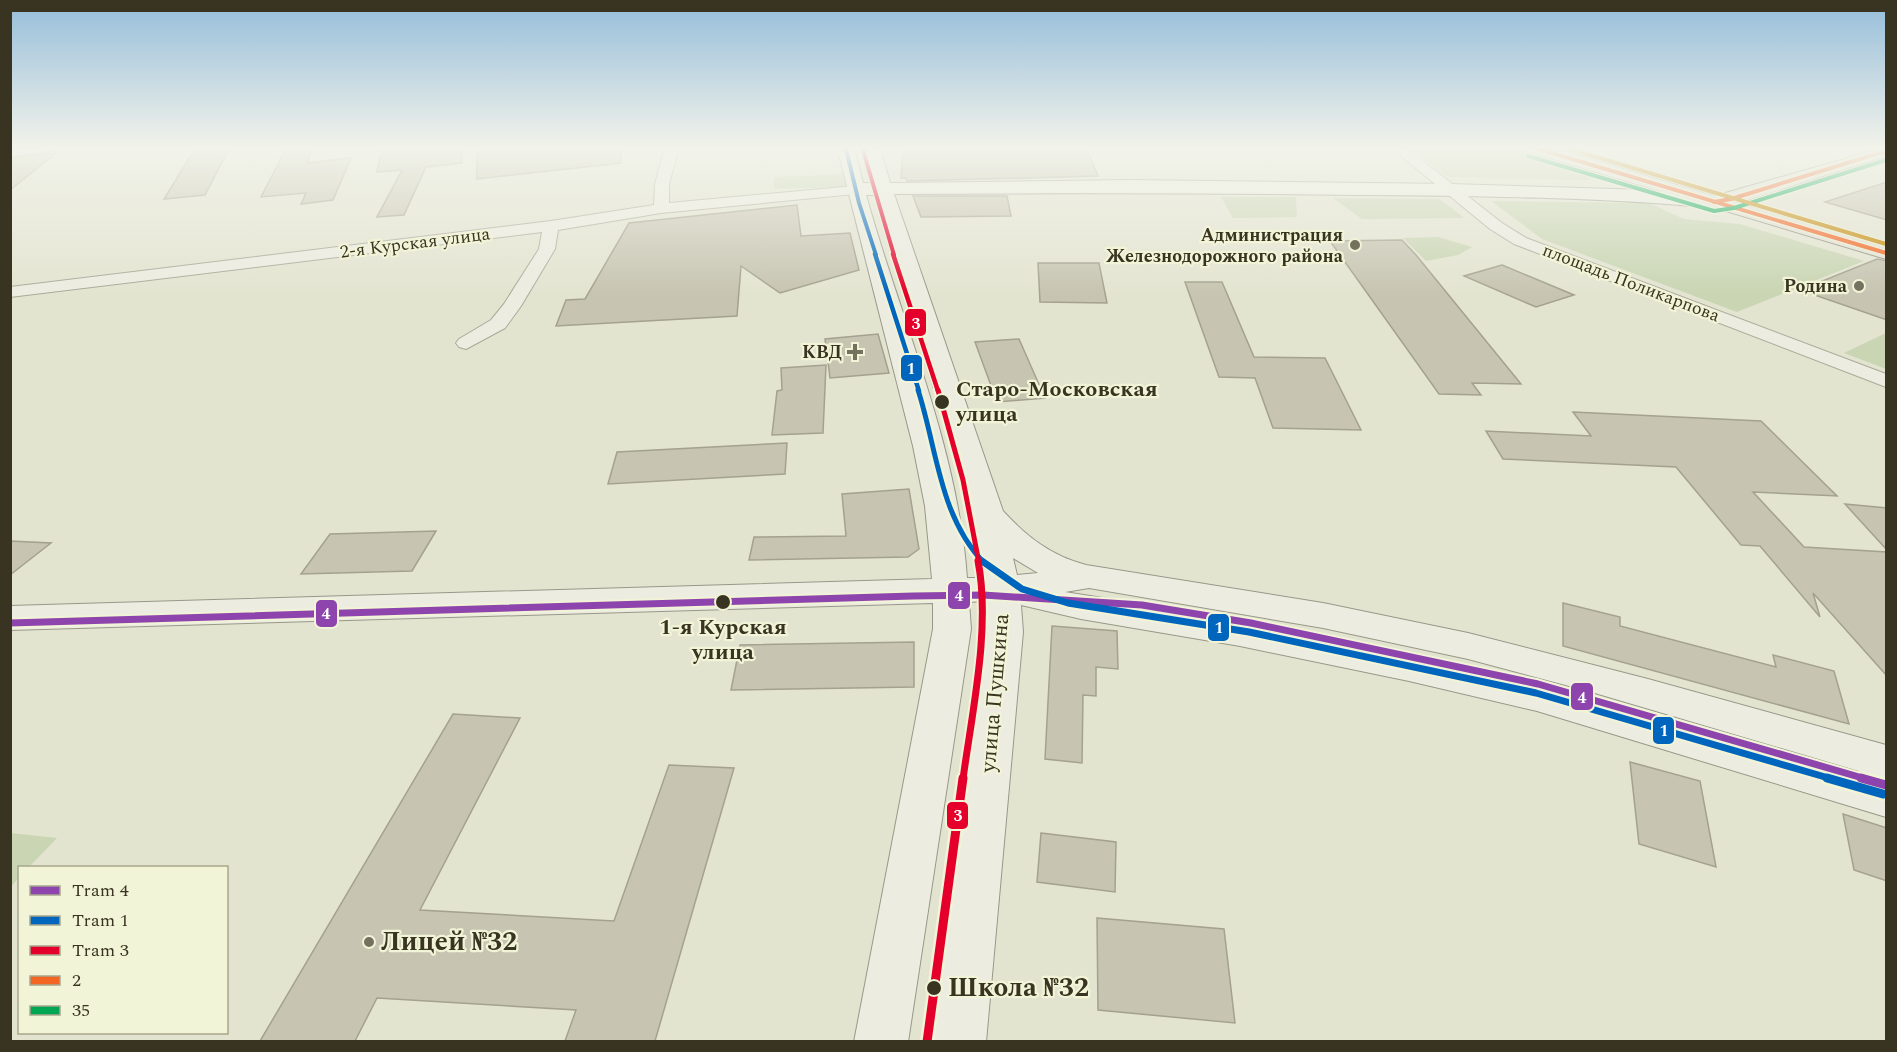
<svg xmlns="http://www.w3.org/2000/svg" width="1897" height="1052" viewBox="0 0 1897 1052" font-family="Spectral,serif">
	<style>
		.green { fill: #c9d5b3 }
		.building { fill: #c7c4b1; stroke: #a4a18f; stroke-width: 1.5 }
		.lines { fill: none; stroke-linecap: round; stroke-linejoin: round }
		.street-casing { stroke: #a9a998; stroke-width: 2 }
		.secondary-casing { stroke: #989888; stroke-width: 2 }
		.primary-casing { stroke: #8f8e7f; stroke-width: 2 }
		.street { fill: #ecece1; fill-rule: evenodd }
		.secondary { fill: #ecece1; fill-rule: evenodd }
		.primary { fill: #e3e4d3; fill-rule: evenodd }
		.bus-1-casing { stroke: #f2f4d7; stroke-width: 6 }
		.bus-2-casing { stroke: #f2f4d7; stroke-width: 6 }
		.bus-3-casing { stroke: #f2f4d7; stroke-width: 6 }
		.bus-1 { stroke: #f26522; stroke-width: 4 }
		.bus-2 { stroke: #00a651; stroke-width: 4 }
		.bus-3 { stroke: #c78a08; stroke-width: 4 }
		.tram-1-far1-casing { stroke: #f2f4d7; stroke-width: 11 }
		.tram-1-casing { stroke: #f2f4d7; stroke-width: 14 }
		.tram-2-far4-casing { stroke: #f2f4d7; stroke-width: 6 }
		.tram-2-far3-casing { stroke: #f2f4d7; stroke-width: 8 }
		.tram-2-far2-casing { stroke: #f2f4d7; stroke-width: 10 }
		.tram-2-far1-casing { stroke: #f2f4d7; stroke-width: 11 }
		.tram-2-casing { stroke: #f2f4d7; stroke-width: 14 }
		.tram-3-far4-casing { stroke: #f2f4d7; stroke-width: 6 }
		.tram-3-far3-casing { stroke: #f2f4d7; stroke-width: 8 }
		.tram-3-far2-casing { stroke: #f2f4d7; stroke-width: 10 }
		.tram-3-far1-casing { stroke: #f2f4d7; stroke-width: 11 }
		.tram-3-casing { stroke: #f2f4d7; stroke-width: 14 }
		.tram-1-far1 { stroke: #8e44ad; stroke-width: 7 }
		.tram-1 { stroke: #8e44ad; stroke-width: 9 }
		.tram-2-far4 { stroke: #0065bd; stroke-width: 4 }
		.tram-2-far3 { stroke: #0065bd; stroke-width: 4.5 }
		.tram-2-far2 { stroke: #0065bd; stroke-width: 5 }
		.tram-2-far1 { stroke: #0065bd; stroke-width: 7 }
		.tram-2 { stroke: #0065bd; stroke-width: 9 }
		.tram-3-far4 { stroke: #e4002b; stroke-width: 4 }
		.tram-3-far3 { stroke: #e4002b; stroke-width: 4.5 }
		.tram-3-far2 { stroke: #e4002b; stroke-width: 5 }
		.tram-3-far1 { stroke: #e4002b; stroke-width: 7 }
		.tram-3 { stroke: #e4002b; stroke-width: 9 }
		.poi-dot { fill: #74725e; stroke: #f2f4d7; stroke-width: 2 }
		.stop-dot { fill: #383421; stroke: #f2f4d7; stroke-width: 2 }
		.labels { text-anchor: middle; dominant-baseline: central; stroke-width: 4.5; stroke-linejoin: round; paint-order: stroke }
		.far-poi-label { font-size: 18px; font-weight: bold; fill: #383421; stroke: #f2f4d7; text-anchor: end }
		.far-street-label { font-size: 18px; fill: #383421; stroke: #f2f4d7 }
		.stop-label { font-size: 22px; font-weight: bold; fill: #383421; stroke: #f2f4d7; text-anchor: start }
		.street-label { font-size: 22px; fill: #383421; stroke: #f2f4d7 }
		.near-poi-label { font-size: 27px; font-weight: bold; fill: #383421; stroke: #f2f4d7; text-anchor: start }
		.near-stop-label { font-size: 27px; font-weight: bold; fill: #383421; stroke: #f2f4d7; text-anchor: start }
		.line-badge { stroke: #f2f4d7; stroke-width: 2 }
		.badge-label { font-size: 16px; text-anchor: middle; font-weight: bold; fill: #fff }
	</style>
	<rect width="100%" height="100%" fill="#e3e4d0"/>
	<g class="green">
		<polygon points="1409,147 1518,147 1597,171 1599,178 1586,180 1448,177"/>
		<polygon points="843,174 846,187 774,189 774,177"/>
		<polygon points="1221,197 1296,197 1297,217 1233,218"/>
		<polygon points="1333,198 1440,199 1464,218 1362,219"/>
		<polygon points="1491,201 1649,203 1684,219 1740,224 1864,261 1737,312 1542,239"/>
		<polygon points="1438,237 1472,247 1458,255 1426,261 1403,238"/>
		<polygon points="1886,333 1886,369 1844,353"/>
		<polygon points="10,833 57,838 29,867 20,868 19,877 11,887"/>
	</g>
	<g class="building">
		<polygon points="196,147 230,147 205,195 164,199"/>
		<polygon points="287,147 313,147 307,163 351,158 333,200 301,204 306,193 261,197"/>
		<polygon points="382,147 462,147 462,163 426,167 404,215 377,217 402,170 377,172"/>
		<polygon points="529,147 621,147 621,163 477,179 477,153"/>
		<polygon points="903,147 1086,147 1098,176 907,181 906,178 901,178"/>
		<polygon points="56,153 10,190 10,158"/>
		<polygon points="1887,182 1887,220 1825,202"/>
		<polygon points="913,196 1007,196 1011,216 921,217"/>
		<polygon points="797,205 801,236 850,233 859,270 780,293 741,266 737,316 556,326 566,300 585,299 629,223"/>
		<polygon points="1402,240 1416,255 1521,384 1472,383 1481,395 1439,394 1330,241"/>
		<polygon points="1877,259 1887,261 1887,320 1800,290"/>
		<polygon points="1038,263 1099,263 1107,303 1040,302"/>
		<polygon points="1502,265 1574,295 1536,307 1464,276"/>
		<polygon points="1185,282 1222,282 1254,357 1325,358 1361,430 1273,428 1255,378 1219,377"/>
		<polygon points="878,334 889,373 830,378 825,339"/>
		<polygon points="1019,339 1045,398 997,402 975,342"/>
		<polygon points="826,365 823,433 772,435 777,391 782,390 781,368"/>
		<polygon points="1573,412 1761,421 1837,496 1753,492 1804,547 1887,552 1887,676 1813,593 1820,617 1760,546 1741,545 1676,467 1503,459 1486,431 1591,436"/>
		<polygon points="787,443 785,474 608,484 617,452"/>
		<polygon points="909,489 919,549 908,557 749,560 754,537 846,536 842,494"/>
		<polygon points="1845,504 1887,508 1887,550"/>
		<polygon points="436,531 412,571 301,574 330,534"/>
		<polygon points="10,541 51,543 10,575"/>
		<polygon points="1563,603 1620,617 1620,626 1776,667 1773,655 1834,671 1849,724 1563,646"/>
		<polygon points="1052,626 1117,631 1118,669 1096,667 1096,696 1083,695 1082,763 1045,759"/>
		<polygon points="914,642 914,687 731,690 740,645"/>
		<polygon points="453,714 520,718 420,910 614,921 669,765 734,768 655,1041 565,1041 576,1010 377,998 355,1041 260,1041"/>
		<polygon points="1630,762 1700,781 1716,867 1639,844"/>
		<polygon points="1843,814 1887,828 1887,881 1854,870"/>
		<polygon points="1041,833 1116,842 1115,892 1037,882"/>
		<polygon points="1097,918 1224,929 1235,1023 1098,1010"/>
	</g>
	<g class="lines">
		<g class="street-casing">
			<g id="street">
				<polygon points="665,147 679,147 669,184 669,203 855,186 862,190 855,194 661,213 558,230 555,249 521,306 505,328 466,349 459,347 456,343 459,339 491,320 504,304 539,249 542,232 10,297 10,287 551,221 654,205 655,184"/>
				<polygon points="1390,147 1405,147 1502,223 1526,238 1886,374 1886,387 1514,244 1490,229"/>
			</g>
		</g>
		<g class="secondary-casing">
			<g id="secondary">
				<polygon points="10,147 55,147 47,152 10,156"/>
				<path d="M837,147H854L863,183H871L863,147H880L890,183L1129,180L1450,184L1647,190L1721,198L1724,202L1721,206L1714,208C1597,197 1478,196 1361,195C1205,193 1049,193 894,194L1003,511C1027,537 1051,556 1086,565L1323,603L1468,633L1648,679L1886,745V779L1588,691L1468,659L1323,628L1089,588L1065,592L1240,620L1537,681L1886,781V817L1537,711L1409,681L1240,646L1081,619L1021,605L1023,632L986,1042H932L985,632L984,601L969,602L971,629L908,1042H854L933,629V603L10,630V606L932,579L925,506L913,446ZM866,195H875L972,514L982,578H967C958,446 901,321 866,195ZM1013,558L1038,573L1017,575Z"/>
			</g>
		</g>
		<g class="primary-casing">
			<polygon id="primary" points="1523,147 1550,147 1715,196 1886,147 1886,156 1739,203 1886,246 1886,259 1525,151"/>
		</g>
		<use href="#street" class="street"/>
		<use href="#secondary" class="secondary"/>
		<use href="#primary" class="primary"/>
		<g class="bus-1-casing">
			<g id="bus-1">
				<polyline points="1532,147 1886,253"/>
				<polyline points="1714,202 1731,199 1886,151"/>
			</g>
		</g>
		<g class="bus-2-casing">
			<polyline id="bus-2" points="1528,156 1714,211 1734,208 1886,160"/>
		</g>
		<g class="bus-3-casing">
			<polyline id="bus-3" points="1563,147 1886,244"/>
		</g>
		<use href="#bus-1" class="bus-1"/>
		<use href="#bus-2" class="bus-2"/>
		<use href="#bus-3" class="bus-3"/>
		<g class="tram-1-far1-casing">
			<polyline id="tram-1-far1" points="10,623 913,596 983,595 1142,605 1251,623 1538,684 1866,779"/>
		</g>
		<g class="tram-1-casing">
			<polyline id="tram-1" points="1861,778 1886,785"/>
		</g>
		<g class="tram-2-far4-casing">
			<polyline id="tram-2-far4" points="846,149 859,203 876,255"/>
		</g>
		<g class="tram-2-far3-casing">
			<polyline id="tram-2-far3" points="875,254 919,391"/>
		</g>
		<g class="tram-2-far2-casing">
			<path id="tram-2-far2" d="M918,390C937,448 939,516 984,563"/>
		</g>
		<g class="tram-2-far1-casing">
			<polyline id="tram-2-far1" points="982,561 1022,589 1068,603 1249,632 1536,693 1832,779"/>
		</g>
		<g class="tram-2-casing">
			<polyline id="tram-2" points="1827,778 1883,794"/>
		</g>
		<g class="tram-3-far4-casing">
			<polyline id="tram-3-far4" points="862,147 894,255"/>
		</g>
		<g class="tram-3-far3-casing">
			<polyline id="tram-3-far3" points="893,254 938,391"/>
		</g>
		<g class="tram-3-far2-casing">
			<polyline id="tram-3-far2" points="938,390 963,480 979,563"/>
		</g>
		<g class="tram-3-far1-casing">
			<path id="tram-3-far1" d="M963,779C972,712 991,627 978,561"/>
		</g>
		<g class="tram-3-casing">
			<polyline id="tram-3" points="927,1042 963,778"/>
		</g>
		<use href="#tram-1-far1" class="tram-1-far1"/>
		<use href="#tram-1" class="tram-1"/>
		<use href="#tram-2-far4" class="tram-2-far4"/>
		<use href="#tram-2-far3" class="tram-2-far3"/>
		<use href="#tram-2-far2" class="tram-2-far2"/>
		<use href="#tram-2-far1" class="tram-2-far1"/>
		<use href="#tram-2" class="tram-2"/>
		<use href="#tram-3-far4" class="tram-3-far4"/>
		<use href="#tram-3-far3" class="tram-3-far3"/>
		<use href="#tram-3-far2" class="tram-3-far2"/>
		<use href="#tram-3-far1" class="tram-3-far1"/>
		<use href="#tram-3" class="tram-3"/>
	</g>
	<linearGradient id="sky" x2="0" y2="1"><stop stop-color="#95bdda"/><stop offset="0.5" stop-color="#f2f3ea"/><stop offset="1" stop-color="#f2f3ea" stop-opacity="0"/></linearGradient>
	<rect width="1897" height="295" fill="url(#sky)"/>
	<g class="poi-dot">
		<circle cx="1355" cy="245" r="6"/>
		<circle cx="1859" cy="286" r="6"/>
		<path d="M852 343h6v6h6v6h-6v6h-6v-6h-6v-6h6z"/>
		<circle cx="369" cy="942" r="6"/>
	</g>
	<g class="stop-dot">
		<circle cx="942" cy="402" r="8"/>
		<circle cx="723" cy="602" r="8"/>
		<circle cx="934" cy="988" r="8"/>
	</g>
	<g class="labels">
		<g class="far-poi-label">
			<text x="1343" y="235">Администрация<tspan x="1343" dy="21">Железнодорожного района</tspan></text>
			<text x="1847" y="286">Родина</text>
			<text x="842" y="352">КВД</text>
		</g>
		<g class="far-street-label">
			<text transform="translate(415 243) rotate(-7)">2-я Курская улица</text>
			<text transform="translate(1631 283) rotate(21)">площадь Поликарпова</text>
		</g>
		<g class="stop-label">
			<text x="956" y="389">Старо-Московская<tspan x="956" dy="25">улица</tspan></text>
			<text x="723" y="627" text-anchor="middle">1-я Курская<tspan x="723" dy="25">улица</tspan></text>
		</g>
		<g class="street-label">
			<text transform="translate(995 693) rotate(-85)">улица Пушкина</text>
		</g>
		<g class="near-poi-label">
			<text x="381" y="942">Лицей №32</text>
		</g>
		<g class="near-stop-label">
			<text x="948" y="988">Школа №32</text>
		</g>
	</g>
	<g class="line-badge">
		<rect x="904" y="308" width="23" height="29" rx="6" fill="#e4002b"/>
		<rect x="900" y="354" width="23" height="28" rx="6" fill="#0065bd"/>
		<rect x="947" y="581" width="24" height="29" rx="6" fill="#8e44ad"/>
		<rect x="315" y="599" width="23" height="29" rx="6" fill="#8e44ad"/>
		<rect x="1207" y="613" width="23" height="29" rx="6" fill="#0065bd"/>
		<rect x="1570" y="682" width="24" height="29" rx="6" fill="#8e44ad"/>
		<rect x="1652" y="716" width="23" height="29" rx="6" fill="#0065bd"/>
		<rect x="946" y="801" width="23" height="29" rx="6" fill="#e4002b"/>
	</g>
	<g class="badge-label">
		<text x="916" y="329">3</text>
		<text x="911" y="374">1</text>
		<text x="959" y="601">4</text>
		<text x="326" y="619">4</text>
		<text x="1219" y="633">1</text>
		<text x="1582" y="703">4</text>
		<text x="1664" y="736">1</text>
		<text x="958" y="821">3</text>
	</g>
	<rect width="1897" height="1052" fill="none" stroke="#383421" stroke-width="24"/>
	<rect x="18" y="866" width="210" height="168" fill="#f2f4d7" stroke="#a8a78e" stroke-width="1.5"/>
	<rect x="30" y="886" width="30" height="9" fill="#8e44ad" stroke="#a8a78e" stroke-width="1.5"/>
	<text x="72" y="896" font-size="18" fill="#383421">Tram 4</text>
	<rect x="30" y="916" width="30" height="9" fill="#0065bd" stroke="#a8a78e" stroke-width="1.5"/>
	<text x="72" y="926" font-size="18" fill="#383421">Tram 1</text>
	<rect x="30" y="946" width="30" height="9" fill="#e4002b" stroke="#a8a78e" stroke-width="1.5"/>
	<text x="72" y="956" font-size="18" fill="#383421">Tram 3</text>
	<rect x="30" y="976" width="30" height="9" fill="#f26522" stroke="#a8a78e" stroke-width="1.5"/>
	<text x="72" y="986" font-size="18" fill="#383421">2</text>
	<rect x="30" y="1006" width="30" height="9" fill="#00a651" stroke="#a8a78e" stroke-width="1.5"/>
	<text x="72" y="1016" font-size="18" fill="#383421">35</text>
</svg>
